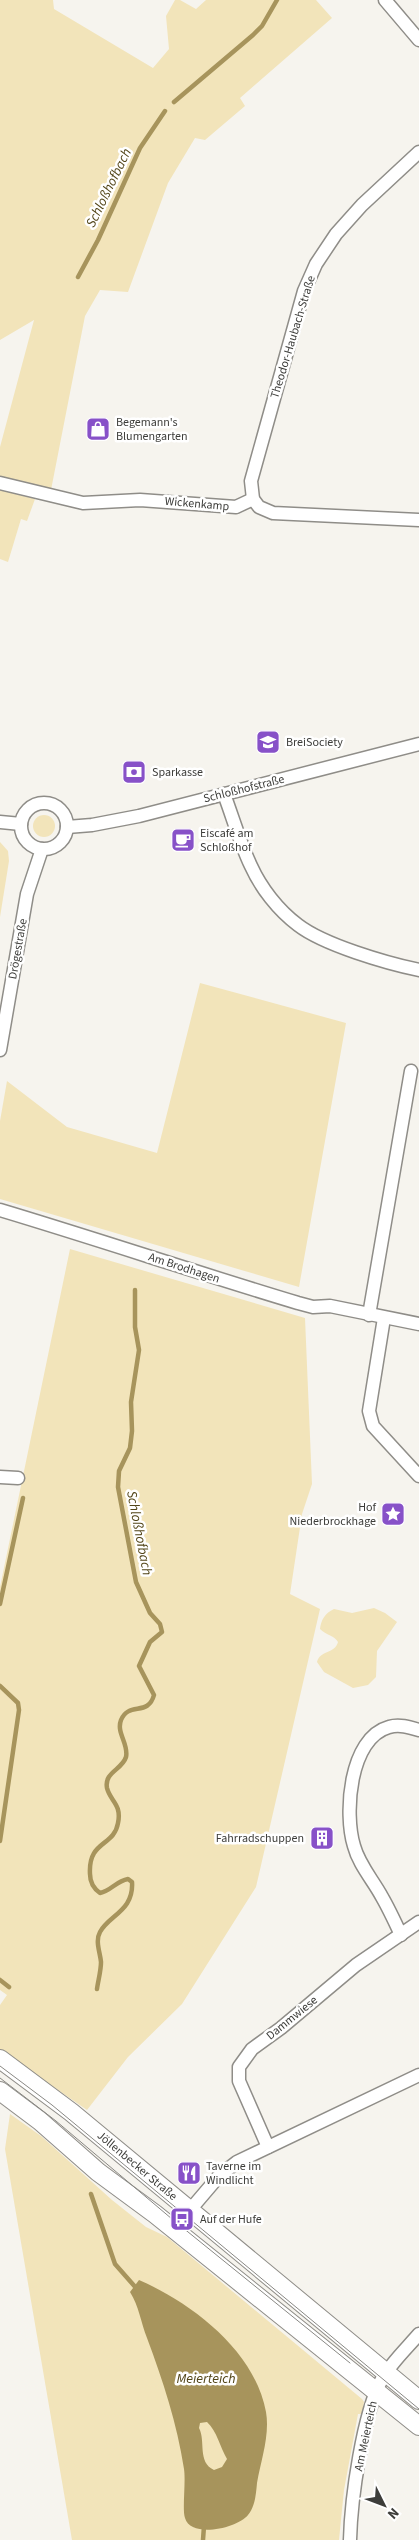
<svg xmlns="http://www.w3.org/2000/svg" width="419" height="2540" viewBox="0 0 419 2540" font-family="'Source Sans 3',sans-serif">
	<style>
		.green { fill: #f2e4ba }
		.water { fill: #a7945c; fill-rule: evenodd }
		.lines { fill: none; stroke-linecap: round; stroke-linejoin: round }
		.stream { stroke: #a7945c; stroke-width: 4.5 }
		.minor-casing { stroke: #8f8d88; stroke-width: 15 }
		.secondary-casing { stroke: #8f8d88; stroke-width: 20 }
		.minor { stroke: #fff; stroke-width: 12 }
		.secondary { stroke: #fff; stroke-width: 18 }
		.tram { stroke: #898884; stroke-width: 1 }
		.labels { text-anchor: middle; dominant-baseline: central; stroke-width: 5; stroke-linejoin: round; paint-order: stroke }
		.street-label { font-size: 12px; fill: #3d3d3a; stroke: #fff }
		.poi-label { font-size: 12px; fill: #3d3d3a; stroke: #fff; text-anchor: start }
		.water-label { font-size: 14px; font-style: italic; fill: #534619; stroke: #fff }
	</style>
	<rect width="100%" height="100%" fill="#f6f4ee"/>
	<g class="green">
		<polygon points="0,0 53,0 54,9 153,68 169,49 166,16 175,0 180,0 196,9 206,0 316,0 332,18 240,98 245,106 205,140 195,138 168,183 128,292 100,290 85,316 51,490 0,477 0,447 34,320 0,340"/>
		<polygon points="0,490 35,499 27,521 21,519 8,562 0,559"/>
		<circle cx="44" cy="826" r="11"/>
		<polygon points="0,842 8,851 9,861 0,917"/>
		<polygon points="200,983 346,1023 299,1287 0,1199 0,1121 7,1081 67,1127 157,1153"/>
		<polygon points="70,1249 305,1318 312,1484 302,1514 290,1594 320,1609 256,1887 182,2004 128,2057 87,2110 0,2050 0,2005 7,1995 0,1990 0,1587"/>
		<path d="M374,1608L385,1613L397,1622L377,1651L376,1677L368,1685L353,1688L324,1672L317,1662C320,1650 335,1654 338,1642C335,1636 326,1635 320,1629C321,1620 325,1613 334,1609L352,1613Z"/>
		<polygon points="10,2114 41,2136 112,2200 146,2227 167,2237 362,2399 364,2402 362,2414 358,2414 344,2490 339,2540 72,2540 5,2149"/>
	</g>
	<path class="water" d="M139,2280C192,2303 255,2351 266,2412C270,2435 261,2460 257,2483C256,2494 255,2507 248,2515C238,2528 191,2539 185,2518C182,2510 186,2482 184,2469C177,2423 163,2381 147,2338C141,2323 139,2306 130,2292ZM207,2422C217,2431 220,2447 227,2459L222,2467L214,2470C197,2462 206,2441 199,2428L200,2423Z"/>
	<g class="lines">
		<g class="stream">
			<polyline points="174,102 253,35 262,26 277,0"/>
			<polyline points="78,277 98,240 140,148 165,111"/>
			<polyline points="0,1604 23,1498"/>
			<polyline points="0,1686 18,1703 19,1710 0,1841"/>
			<polyline points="0,1980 9,1987"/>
			<path d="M97,1989C98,1981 101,1971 101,1962C100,1952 95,1941 100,1932C109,1915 134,1911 132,1882L128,1879C116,1881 111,1891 100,1893C93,1888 90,1882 90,1874C88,1840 114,1847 118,1823C122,1804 110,1801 107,1788C104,1772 122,1770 126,1757C129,1744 116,1733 121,1720C129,1701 148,1717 154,1695L139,1666L150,1642L162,1632L160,1624L150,1613L136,1582L118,1487L119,1471L130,1448L132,1431L131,1402L139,1350L135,1327V1290"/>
			<polyline points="91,2194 115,2264 137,2289"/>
			<polyline points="203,2540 204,2526"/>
		</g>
		<g class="minor-casing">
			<g id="minor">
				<polyline points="385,0 419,40"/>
				<polyline points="419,152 362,205 336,234 316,264 304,291 251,481 253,499 259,507 273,513 419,520"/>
				<polyline points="0,483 83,503 140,500 236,507 253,499"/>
				<path d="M224,794C233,818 240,843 251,866C261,888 278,910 298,925C324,945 386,963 419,970"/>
				<circle cx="44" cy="826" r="23"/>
				<polyline points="0,822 21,824"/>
				<polyline points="67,827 92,825 139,816 419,744"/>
				<polyline points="0,1050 27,894 42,849"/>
				<path d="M0,1210C100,1240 198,1273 298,1303L313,1307L330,1306L419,1324"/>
				<polyline points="369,1315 411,1071"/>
				<polyline points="384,1318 369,1411 373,1426 419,1476"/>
				<polyline points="0,1477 18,1478"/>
				<path d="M401,1935C395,1922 389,1909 382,1897C373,1880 359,1865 354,1846C344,1814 349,1738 389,1727C399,1724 409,1727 419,1730"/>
				<polyline points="268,2147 239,2081 239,2067 252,2049 281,2028 356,1965 419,1922"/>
				<polyline points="190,2210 219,2176 237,2162 419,2075"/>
				<path d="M350,2540C351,2499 363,2413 382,2379C391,2363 407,2348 419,2334"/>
			</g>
		</g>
		<g class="secondary-casing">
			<g id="secondary">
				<polyline points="0,2059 71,2112 419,2400"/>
				<polyline points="0,2091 40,2121 98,2172 155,2214 419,2426"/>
			</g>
		</g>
		<use href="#minor" class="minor"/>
		<use href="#secondary" class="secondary"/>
		<g class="tram">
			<polyline points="0,2066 52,2105 419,2409"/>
			<polyline points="0,2078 56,2121 172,2219 350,2363"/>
		</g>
	</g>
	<defs>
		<g id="shop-square" transform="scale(1.25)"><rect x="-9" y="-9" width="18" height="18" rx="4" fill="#8751c8" stroke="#fff"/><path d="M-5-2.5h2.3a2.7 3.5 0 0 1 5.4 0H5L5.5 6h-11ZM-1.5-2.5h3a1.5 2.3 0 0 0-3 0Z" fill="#fff"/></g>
		<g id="school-square" transform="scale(1.25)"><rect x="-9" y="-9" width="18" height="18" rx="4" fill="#8751c8" stroke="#fff"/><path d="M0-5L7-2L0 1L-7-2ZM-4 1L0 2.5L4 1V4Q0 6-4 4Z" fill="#fff"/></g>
		<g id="bank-square" transform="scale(1.25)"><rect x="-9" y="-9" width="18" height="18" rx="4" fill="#8751c8" stroke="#fff"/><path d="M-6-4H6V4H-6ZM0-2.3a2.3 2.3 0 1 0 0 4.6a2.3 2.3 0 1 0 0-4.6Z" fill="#fff"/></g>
		<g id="cafe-square" transform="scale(1.25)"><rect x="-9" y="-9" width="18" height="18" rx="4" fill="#8751c8" stroke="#fff"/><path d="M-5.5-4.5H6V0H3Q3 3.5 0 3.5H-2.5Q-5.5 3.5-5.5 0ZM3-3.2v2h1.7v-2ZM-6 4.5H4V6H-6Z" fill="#fff"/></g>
		<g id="sight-square" transform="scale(1.25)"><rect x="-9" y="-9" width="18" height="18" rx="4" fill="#8751c8" stroke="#fff"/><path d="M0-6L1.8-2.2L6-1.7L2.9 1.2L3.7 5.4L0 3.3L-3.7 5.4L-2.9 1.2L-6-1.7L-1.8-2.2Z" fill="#fff"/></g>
		<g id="building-square" transform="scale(1.25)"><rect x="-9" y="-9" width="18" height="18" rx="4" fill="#8751c8" stroke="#fff"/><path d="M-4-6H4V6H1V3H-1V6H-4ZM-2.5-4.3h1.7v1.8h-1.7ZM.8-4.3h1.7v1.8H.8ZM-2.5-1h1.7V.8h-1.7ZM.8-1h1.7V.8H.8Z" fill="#fff"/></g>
		<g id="restaurant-square" transform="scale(1.25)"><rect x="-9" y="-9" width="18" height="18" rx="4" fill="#8751c8" stroke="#fff"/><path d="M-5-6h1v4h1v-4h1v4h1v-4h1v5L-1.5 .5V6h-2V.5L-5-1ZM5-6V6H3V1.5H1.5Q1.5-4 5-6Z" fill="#fff"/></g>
		<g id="bus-square" transform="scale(1.25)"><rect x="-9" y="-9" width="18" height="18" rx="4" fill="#8751c8" stroke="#fff"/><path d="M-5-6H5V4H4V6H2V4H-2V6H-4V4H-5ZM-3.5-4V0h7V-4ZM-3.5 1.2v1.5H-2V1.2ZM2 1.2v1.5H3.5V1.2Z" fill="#fff"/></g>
	</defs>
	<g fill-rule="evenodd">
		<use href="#shop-square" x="98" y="429"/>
		<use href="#school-square" x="268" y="742"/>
		<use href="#bank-square" x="134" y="772"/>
		<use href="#cafe-square" x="183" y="840"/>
		<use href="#sight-square" x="393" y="1514"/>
		<use href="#building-square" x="322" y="1838"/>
		<use href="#restaurant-square" x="189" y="2173"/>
		<use href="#bus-square" x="182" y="2219"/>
	</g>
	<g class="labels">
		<g class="street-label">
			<text transform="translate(293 337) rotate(-73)">Theodor-Haubach-Straße</text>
			<text transform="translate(197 504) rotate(5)">Wickenkamp</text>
			<text transform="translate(244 789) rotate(-14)">Schloßhofstraße</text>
			<text transform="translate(18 949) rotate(-80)">Drögestraße</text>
			<text transform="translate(184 1268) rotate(18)">Am Brodhagen</text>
			<text transform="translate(292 2018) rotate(-39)">Dammwiese</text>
			<text transform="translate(137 2166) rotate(40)">Jöllenbecker Straße</text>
			<text transform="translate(366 2436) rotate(-78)">Am Meierteich</text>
		</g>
		<g class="poi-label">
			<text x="116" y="422">Begemann's<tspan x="116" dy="14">Blumengarten</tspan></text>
			<text x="286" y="742">BreiSociety</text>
			<text x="152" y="772">Sparkasse</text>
			<text x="200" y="833">Eiscafé am<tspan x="200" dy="14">Schloßhof</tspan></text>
			<text x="376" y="1507" text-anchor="end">Hof<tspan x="376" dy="14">Niederbrockhage</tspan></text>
			<text x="304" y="1838" text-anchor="end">Fahrradschuppen</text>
			<text x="206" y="2166">Taverne im<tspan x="206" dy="14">Windlicht</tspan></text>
			<text x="200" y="2219">Auf der Hufe</text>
		</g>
		<g class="water-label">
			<text transform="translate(109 188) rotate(-64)">Schloßhofbach</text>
			<text transform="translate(139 1533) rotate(79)">Schloßhofbach</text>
			<text x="206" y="2379">Meierteich</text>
		</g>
	</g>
	<g transform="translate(384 2505) rotate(132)" stroke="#ffffff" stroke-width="4" paint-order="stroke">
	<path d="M0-4L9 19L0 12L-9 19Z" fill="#3d3d3a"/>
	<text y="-8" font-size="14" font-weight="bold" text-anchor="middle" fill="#3d3d3a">N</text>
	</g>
</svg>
